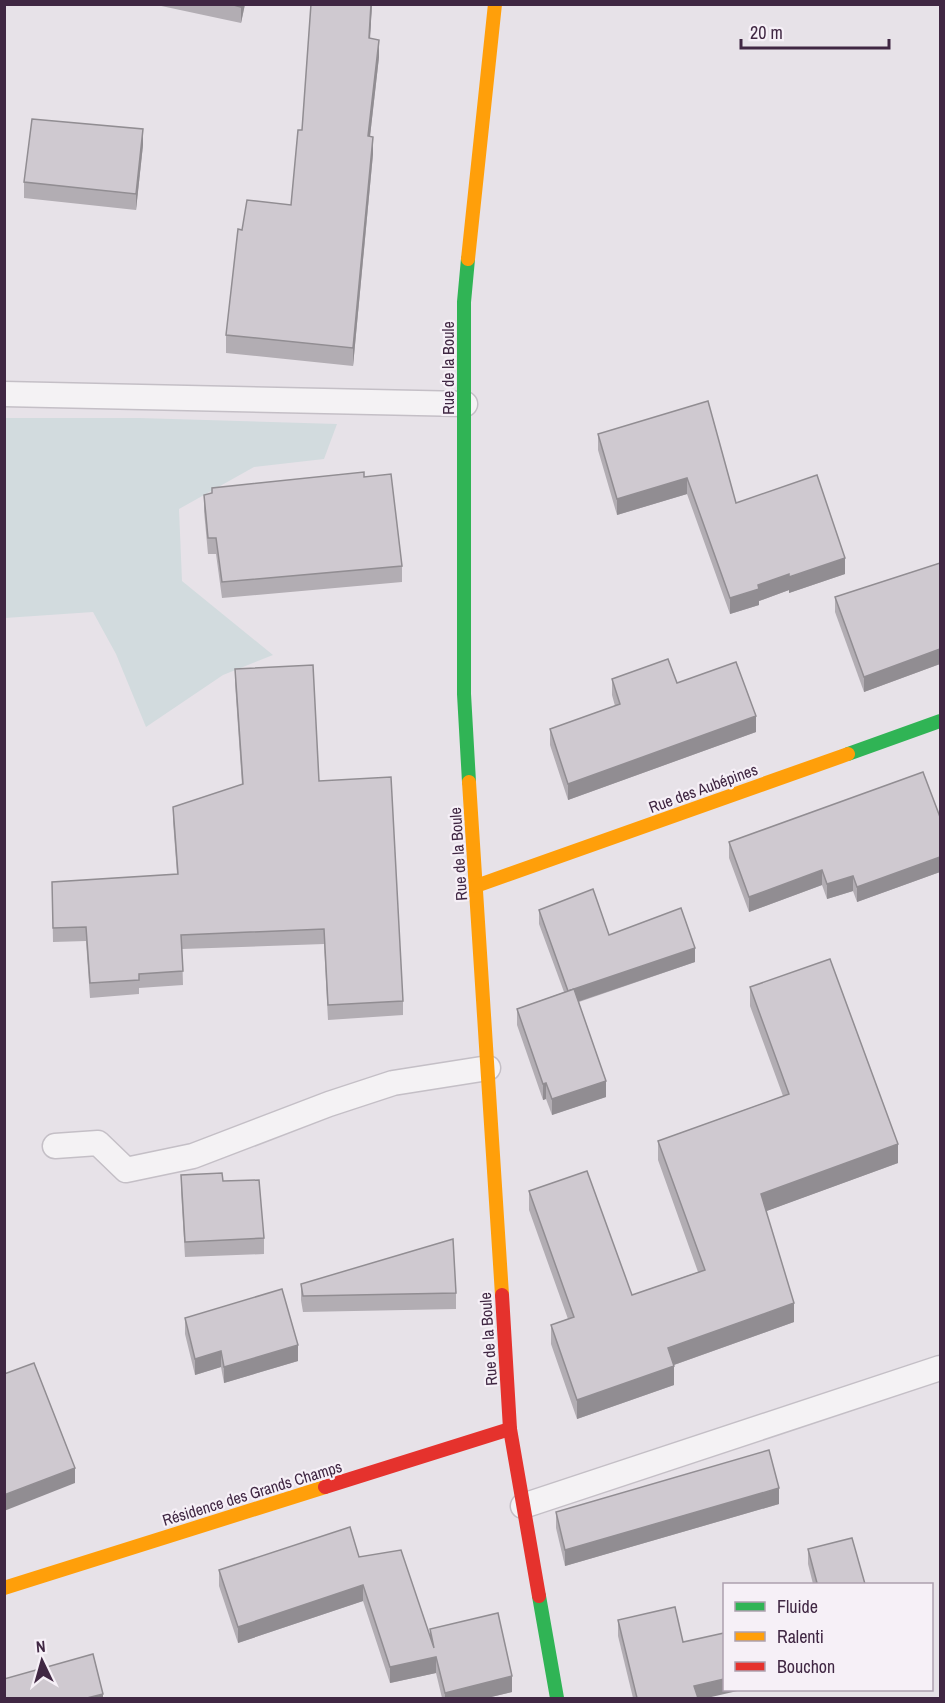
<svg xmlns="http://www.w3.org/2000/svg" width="945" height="1703" viewBox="0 0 945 1703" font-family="'Archivo Narrow',sans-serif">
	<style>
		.green { fill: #d2dbde }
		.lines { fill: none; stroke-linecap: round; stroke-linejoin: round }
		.lane-casing { stroke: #c4bfc6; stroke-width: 27 }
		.lane { stroke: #f4f2f4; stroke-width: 24 }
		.fast { stroke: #30b455; stroke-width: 14 }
		.slow { stroke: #ff9f0a; stroke-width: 14 }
		.jam { stroke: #e5322d; stroke-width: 14 }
		.wall { fill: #b2adb3 }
		.shaded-wall { fill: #918d92 }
		.building { fill: #cfc9d0; stroke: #918d92; stroke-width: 1.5 }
		.labels { text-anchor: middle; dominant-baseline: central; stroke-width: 4.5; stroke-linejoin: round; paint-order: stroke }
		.street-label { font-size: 16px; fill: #402743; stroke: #f6f0f7 }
	</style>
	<rect width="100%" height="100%" fill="#e7e2e8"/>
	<polygon class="green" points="5,418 139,418 337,424 324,459 254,467 179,509 182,581 273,655 223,675 146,727 116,654 93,612 5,618"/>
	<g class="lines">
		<g class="lane-casing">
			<g id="lane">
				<polyline points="4,394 465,404"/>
				<polyline points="55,1146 98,1143 126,1170 193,1156 329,1104 393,1083 488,1068"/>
				<polyline points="523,1506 940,1368"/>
			</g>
		</g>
		<use href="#lane" class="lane"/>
		<g class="fast">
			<polyline points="468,259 464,302 464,694 469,782"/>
			<polyline points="848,754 940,721"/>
			<polyline points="539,1596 557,1698"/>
		</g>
		<g class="slow">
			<polyline points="468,259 495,4"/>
			<polyline points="469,782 502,1295"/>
			<polyline points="476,886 848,754"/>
			<polyline points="4,1588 325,1487"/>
		</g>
		<g class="jam">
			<polyline points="502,1295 510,1429 539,1596"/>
			<polyline points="325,1487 510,1429"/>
		</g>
	</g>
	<g class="wall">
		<polygon points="152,4 245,4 241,23"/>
		<polygon points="311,4 372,4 370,38 379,57 370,136 373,154 353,366 226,353 226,335 242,230 291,205 302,130"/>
		<polygon points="143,145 136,210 24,198 24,182"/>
		<polygon points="598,434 736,503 845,574 789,593 789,590 759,601 759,605 730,614 687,494 617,515 598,450"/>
		<polygon points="364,477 402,566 402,582 222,598 216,554 208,554 204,511 204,495"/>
		<polygon points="940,563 940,664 864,692 835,612 835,597"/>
		<polygon points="235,669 319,781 403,1001 403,1015 328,1020 324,944 182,949 183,985 139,988 139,994 90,998 86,941 53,942 52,882 177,874 173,821 173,807 242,785 235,683"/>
		<polygon points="612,679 677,683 756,732 568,800 550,745 550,729 615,706 612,695"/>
		<polygon points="940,817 940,872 857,902 853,891 827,899 822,885 749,912 729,858 729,842"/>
		<polygon points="539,910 609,935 695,962 579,1002 606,1097 552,1115 546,1099 543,1100 517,1025 517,1009 564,992 539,924"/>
		<polygon points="750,987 898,1163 766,1211 794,1322 674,1365 674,1385 577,1419 551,1344 551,1325 568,1319 529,1210 529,1191 632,1295 698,1272 658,1160 658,1141 783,1096 750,1006"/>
		<polygon points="181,1175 223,1181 264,1238 264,1254 185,1257 181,1190"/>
		<polygon points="301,1284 456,1293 456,1309 303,1312 301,1300"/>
		<polygon points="185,1318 298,1361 224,1383 221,1367 195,1375 185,1334"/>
		<polygon points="779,1504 565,1566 556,1528 556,1512"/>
		<polygon points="808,1549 865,1584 813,1584 808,1564"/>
		<polygon points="359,1557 430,1635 430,1629 512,1692 487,1698 442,1698 436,1673 390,1683 363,1601 238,1643 219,1586 219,1570"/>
		<polygon points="618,1620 683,1642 707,1698 633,1698 618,1636"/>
	</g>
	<g class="shaded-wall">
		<polygon points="242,4 245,4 241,23 241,7"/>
		<polygon points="371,4 372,4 369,56 369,38"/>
		<polygon points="379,40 379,57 368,154 368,136"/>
		<polygon points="143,129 143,145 136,210 136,194"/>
		<polygon points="373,137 373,154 353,366 353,348"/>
		<polygon points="687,478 687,494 617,515 617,499"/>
		<polygon points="845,558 845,574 789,593 789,577"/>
		<polygon points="789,574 789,590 759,601 759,605 730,614 730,598 758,585"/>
		<polygon points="940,649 940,664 864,692 864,677"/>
		<polygon points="756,716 756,732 568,800 568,784"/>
		<polygon points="940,857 940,872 857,902 857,887"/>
		<polygon points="822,870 822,885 749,912 749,897"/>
		<polygon points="853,876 853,891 827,899 827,884"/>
		<polygon points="695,948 695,962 568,1005 568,991"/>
		<polygon points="606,1081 606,1097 552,1115 552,1099"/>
		<polygon points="546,1083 546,1099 543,1100 543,1084"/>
		<polygon points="898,1144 898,1163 761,1213 761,1194"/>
		<polygon points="794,1303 794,1322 668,1367 668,1348"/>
		<polygon points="298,1345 298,1361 224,1383 224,1367"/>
		<polygon points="221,1351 221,1367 195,1375 195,1359"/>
		<polygon points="674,1366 674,1385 577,1419 577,1400"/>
		<polygon points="75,1468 75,1483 4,1511 4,1495"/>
		<polygon points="779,1488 779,1504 565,1566 565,1550"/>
		<polygon points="363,1585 363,1601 238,1643 238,1627"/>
		<polygon points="436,1657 436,1673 390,1683 390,1667"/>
		<polygon points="512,1676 512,1692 487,1698 445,1698 445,1693"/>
		<polygon points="724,1679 724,1689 746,1689 707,1698 694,1698 694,1686"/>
		<polygon points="103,1694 103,1698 87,1698"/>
	</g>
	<g class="building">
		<polygon points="230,4 242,4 241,7"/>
		<polygon points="311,4 371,4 369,38 379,40 368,136 373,137 353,348 226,335 238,229 242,230 247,200 291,205 298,130 302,130"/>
		<polygon points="32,119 143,129 136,194 24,182"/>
		<polygon points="708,401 736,503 817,475 845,558 789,577 789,574 758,585 759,589 730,598 687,478 617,499 598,434"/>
		<polygon points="364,472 364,477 391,474 402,566 222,582 216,538 208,538 204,495 212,493 212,488"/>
		<polygon points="940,563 940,649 864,677 835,597"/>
		<polygon points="668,659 677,683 736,662 756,716 568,784 550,729 620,704 612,679"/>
		<polygon points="313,665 319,781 391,777 403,1001 328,1005 324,929 181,935 183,971 139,974 139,980 90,983 86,927 53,928 52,882 178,874 173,807 243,784 235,669"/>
		<polygon points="923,772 940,817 940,857 857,887 853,876 827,884 822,870 749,897 729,842"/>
		<polygon points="593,889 609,935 681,908 695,948 568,991 539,910"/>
		<polygon points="830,959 898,1144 761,1194 794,1303 668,1348 674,1366 577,1400 551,1325 574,1317 529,1191 587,1171 632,1295 705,1270 658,1141 789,1094 750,987"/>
		<polygon points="574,989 606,1081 552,1099 546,1083 543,1084 517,1009"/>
		<polygon points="222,1173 223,1181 259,1180 264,1238 185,1242 181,1175"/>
		<polygon points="453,1239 456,1293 303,1296 301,1284"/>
		<polygon points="282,1289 298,1345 224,1367 221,1351 195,1359 185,1318"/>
		<polygon points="34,1363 75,1468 4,1495 4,1374"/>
		<polygon points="769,1450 779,1488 565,1550 556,1512"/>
		<polygon points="350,1527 359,1557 401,1550 434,1648 430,1629 498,1613 512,1676 445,1693 436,1657 390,1667 363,1585 238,1627 219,1570"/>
		<polygon points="852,1538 865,1584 812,1584 817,1583 808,1549"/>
		<polygon points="675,1607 683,1642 724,1633 724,1679 694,1686 698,1698 637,1698 618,1620"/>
		<polygon points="93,1654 103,1694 87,1698 4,1698 4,1679"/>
	</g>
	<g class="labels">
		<g class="street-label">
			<text transform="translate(448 368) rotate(-90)">Rue de la Boule</text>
			<text transform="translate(703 788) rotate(-20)">Rue des Aubépines</text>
			<text transform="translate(458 854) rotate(-94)">Rue de la Boule</text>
			<text transform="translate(488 1339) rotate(-94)">Rue de la Boule</text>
			<text transform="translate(252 1493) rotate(-17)">Résidence des Grands Champs</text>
		</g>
	</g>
	<rect width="945" height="1703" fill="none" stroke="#402743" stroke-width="12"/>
	<rect x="723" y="1583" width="210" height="108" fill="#f6f0f7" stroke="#ada0af" stroke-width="1.5"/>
	<rect x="735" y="1602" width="30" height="9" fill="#30b455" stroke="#ada0af" stroke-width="1.5"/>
	<text x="777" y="1613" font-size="18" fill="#402743">Fluide</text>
	<rect x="735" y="1632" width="30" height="9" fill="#ff9f0a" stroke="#ada0af" stroke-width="1.5"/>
	<text x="777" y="1643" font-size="18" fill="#402743">Ralenti</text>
	<rect x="735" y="1662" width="30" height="9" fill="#e5322d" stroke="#ada0af" stroke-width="1.5"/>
	<text x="777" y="1673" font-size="18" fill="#402743">Bouchon</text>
	<g transform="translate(42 1661) rotate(355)" stroke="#f6f0f7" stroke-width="4.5" paint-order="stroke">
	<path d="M0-4.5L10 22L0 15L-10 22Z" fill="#402743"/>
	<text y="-9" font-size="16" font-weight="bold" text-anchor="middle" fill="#402743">N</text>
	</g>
	<path d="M741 39v9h148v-9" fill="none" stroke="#402743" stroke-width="3"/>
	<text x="750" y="39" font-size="18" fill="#402743" stroke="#f6f0f7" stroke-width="4.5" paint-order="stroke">20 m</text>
</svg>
